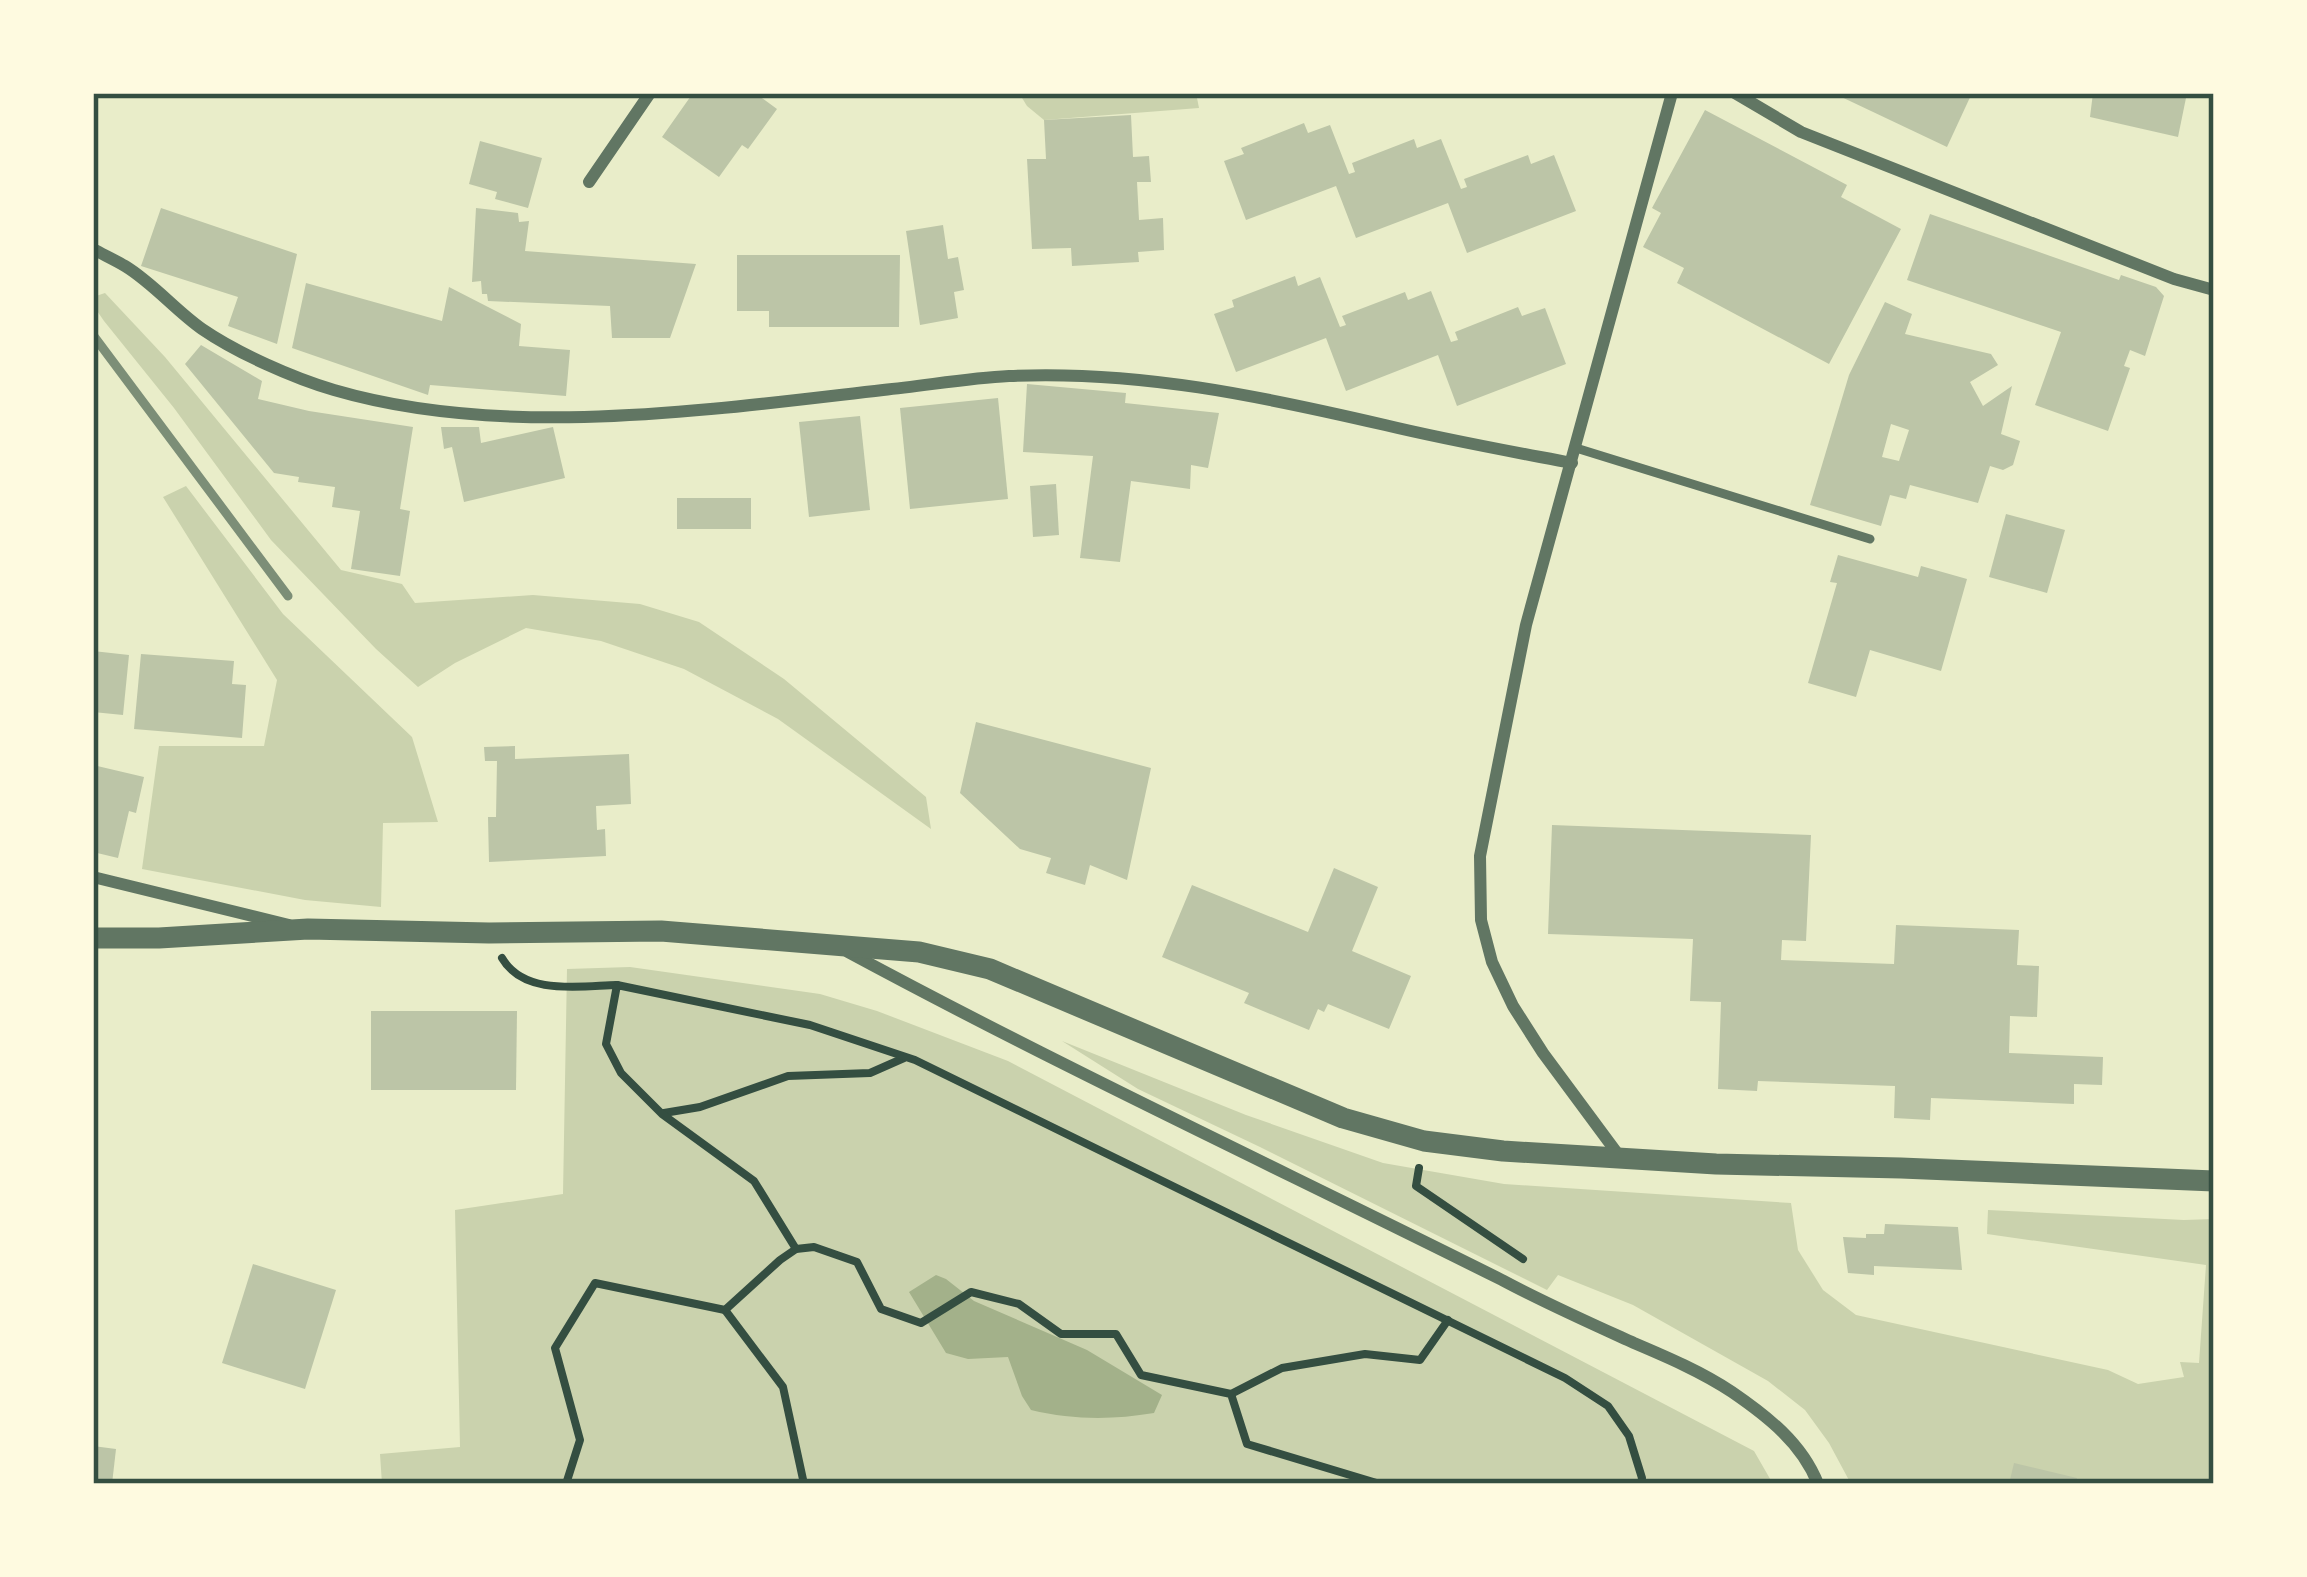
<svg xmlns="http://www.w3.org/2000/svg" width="2307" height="1577" viewBox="0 0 2307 1577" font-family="'PT Sans Narrow',sans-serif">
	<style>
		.green { fill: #cad2ad }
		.water { fill: #a3b18a }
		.building { fill: #bcc5a7; fill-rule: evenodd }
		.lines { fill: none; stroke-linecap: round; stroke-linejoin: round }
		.path { stroke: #344e41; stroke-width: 8 }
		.service { stroke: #617663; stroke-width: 9 }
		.minor { stroke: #617663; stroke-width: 12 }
		.tertiary { stroke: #617663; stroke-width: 21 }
		.rail { stroke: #7c8e77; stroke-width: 9 }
		.neatline { fill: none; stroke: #344e41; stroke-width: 4.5 }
	</style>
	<rect width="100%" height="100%" fill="#e9edc9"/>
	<g class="green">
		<polygon points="1019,93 1196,93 1199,108 1044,120 1027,106"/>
		<polygon points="105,293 165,357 341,570 402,584 415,603 533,595 640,604 699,622 784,679 926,797 931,829 778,719 684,669 601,641 526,628 455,663 418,687 376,649 271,540 174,408 104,321 93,305 93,297"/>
		<polygon points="186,486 283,614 412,737 438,822 383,823 381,907 305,900 142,869 159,746 264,746 277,680 163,497"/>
		<polygon points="630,967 820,994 877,1011 1008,1061 1754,1451 1773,1484 382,1484 380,1454 460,1447 455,1210 563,1194 567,969"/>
		<polygon points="1062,1041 1246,1115 1383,1163 1504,1184 1791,1203 1798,1250 1823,1290 1856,1315 2108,1370 2138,1384 2184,1377 2180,1362 2199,1363 2206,1265 1987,1234 1988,1210 2184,1220 2214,1219 2214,1484 1851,1484 1829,1443 1805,1410 1768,1381 1633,1305 1558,1275 1547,1290 1260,1147 1138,1089"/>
	</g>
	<path class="water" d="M936,1275L946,1279L974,1301L1087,1350L1162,1395L1154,1413C1112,1420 1073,1420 1031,1410L1022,1396L1008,1357L968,1359L946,1353L909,1292Z"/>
	<g class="building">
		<polygon points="693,93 755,93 777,109 748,149 742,145 719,177 662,137"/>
		<polygon points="1833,93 1972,93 1947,147"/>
		<polygon points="2093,93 2187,93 2178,137 2090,117"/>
		<polygon points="1705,110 1847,185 1841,197 1901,229 1829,364 1677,283 1684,268 1643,247 1661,213 1652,208"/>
		<polygon points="1131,115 1133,157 1149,156 1151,182 1137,182 1139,220 1163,218 1164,250 1138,252 1139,262 1072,266 1071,248 1032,249 1027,159 1046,159 1044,120"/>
		<polygon points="1304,123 1308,133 1330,125 1349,174 1355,172 1352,163 1414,139 1417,148 1441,139 1461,189 1467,187 1464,179 1528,155 1531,164 1554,155 1576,211 1467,253 1448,203 1356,238 1336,186 1246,220 1224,161 1244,154 1241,148"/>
		<polygon points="480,141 542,158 528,208 495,199 497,192 469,184"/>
		<polygon points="161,208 297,254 277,344 228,326 238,297 141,266"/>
		<polygon points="476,208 518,213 519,222 529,221 525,251 696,264 670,338 612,338 610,306 488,301 487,294 482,294 481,281 472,282"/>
		<polygon points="1930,214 2119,280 2121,275 2156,287 2164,296 2145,356 2130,350 2124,366 2130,368 2108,431 2035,405 2061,332 1907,280"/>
		<polygon points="943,225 948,259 958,257 964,290 954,292 958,318 920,325 906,231"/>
		<polygon points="737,255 900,255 899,327 769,327 769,311 737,311"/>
		<polygon points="1295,276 1298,286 1320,277 1340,327 1346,325 1342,316 1405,292 1408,300 1431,291 1451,342 1458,340 1455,332 1518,307 1522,316 1545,308 1566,364 1457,406 1438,355 1346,391 1326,338 1236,372 1214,314 1234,307 1232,300"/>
		<polygon points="306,283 442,321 449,287 521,324 519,346 570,350 566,396 430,385 428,395 292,348"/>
		<path d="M1885,302L1912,314L1905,334L1991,354L1998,365L1970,382L1983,406L2012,386L2001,434L2020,441L2013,465L2003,470L1990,466L1978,503L1910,485L1906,499L1890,495L1881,526L1810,505L1849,375ZM1891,424L1909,430L1899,461L1882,457Z"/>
		<polygon points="201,345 262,381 258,399 309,411 413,427 400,509 410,511 400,576 351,569 360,511 332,507 335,487 298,482 299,477 274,473 185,364"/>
		<polygon points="1027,384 1126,393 1125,403 1219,413 1208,468 1191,465 1190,489 1131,481 1120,562 1080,558 1093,456 1023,452"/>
		<polygon points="998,398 1008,499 910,509 900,408"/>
		<polygon points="860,416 870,510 809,517 799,422"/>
		<polygon points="441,427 479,427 481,443 553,427 565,478 464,502 452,447 444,449"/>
		<polygon points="1056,484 1059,535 1033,537 1030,486"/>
		<rect x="677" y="498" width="74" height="31"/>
		<polygon points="2006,514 2065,530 2047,593 1989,577"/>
		<polygon points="1838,555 1918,577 1921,566 1967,579 1941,671 1870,650 1856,697 1808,683 1837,583 1830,582"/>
		<polygon points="93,651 129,655 123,715 93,712"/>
		<polygon points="141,654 234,661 232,684 246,685 242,738 134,729"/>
		<polygon points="976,722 1151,768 1127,880 1090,865 1085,885 1046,873 1051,858 1020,849 960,793"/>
		<polygon points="515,746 515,759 629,754 631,804 596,806 597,830 605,829 606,856 489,862 488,817 496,817 497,761 485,761 484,747"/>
		<polygon points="93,765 144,777 136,813 129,811 118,858 93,852"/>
		<polygon points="1552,825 1811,835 1806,941 1782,940 1781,960 1894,964 1896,925 2019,930 2017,965 2039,966 2037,1017 2010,1016 2009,1053 2103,1057 2102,1085 2074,1084 2074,1104 1931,1098 1930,1120 1894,1118 1895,1086 1758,1081 1757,1091 1718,1089 1721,1002 1690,1001 1693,939 1548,934"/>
		<polygon points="1334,868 1378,887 1352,951 1411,976 1389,1029 1328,1004 1324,1012 1318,1009 1309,1030 1244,1003 1249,993 1162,957 1192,885 1308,932"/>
		<polygon points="371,1011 517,1011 516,1090 371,1090"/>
		<polygon points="1885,1224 1958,1227 1962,1270 1874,1266 1874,1275 1848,1273 1843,1237 1866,1238 1866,1234 1884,1234"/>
		<polygon points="253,1264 336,1290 305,1389 222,1363"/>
		<polygon points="93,1446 116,1449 112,1484 93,1484"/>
		<polygon points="2014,1463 2077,1478 2075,1484 2009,1484"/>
	</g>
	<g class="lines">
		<g class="path">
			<path d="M502,958C524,996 580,986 617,985"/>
			<polyline points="664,1113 700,1107 788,1076 870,1073 904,1058"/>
			<polyline points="1419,1168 1416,1186 1523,1259"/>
			<polyline points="796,1249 814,1247 857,1262 881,1309 921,1323 971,1292 1019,1304 1061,1334 1116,1334 1141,1375 1231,1394 1247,1444 1380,1484"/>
			<polyline points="725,1310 783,1387 804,1484"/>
			<polyline points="1231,1394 1282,1368 1365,1354 1420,1360 1448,1320"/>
			<polyline points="566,1484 580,1440 555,1348 595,1283 725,1310 780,1260 796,1249 754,1181 662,1114 621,1073 606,1044 617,985 810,1025 915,1060 1565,1378 1608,1406 1629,1436 1642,1478 1641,1484"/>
		</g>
		<polyline class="service" points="1576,448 1870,539"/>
		<g class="minor">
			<polyline points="1735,93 1801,132 2174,279 2214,290"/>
			<polyline points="589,182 650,93"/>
			<path d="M93,249C104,255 115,260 125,266C153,283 175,310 202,329C237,353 293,378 334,390C505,440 708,410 883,390C925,386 967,378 1009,376C1138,370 1260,396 1385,425C1447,440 1509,451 1572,463"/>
			<polyline points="93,877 289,925"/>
			<path d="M848,952C1063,1068 1284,1171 1502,1280C1545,1303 1590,1323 1634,1343C1667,1357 1702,1372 1732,1392C1767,1416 1802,1443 1818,1484"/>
			<polyline points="1620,1157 1543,1053 1513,1006 1492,962 1481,920 1480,856 1526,625 1672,93"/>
		</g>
		<polyline class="tertiary" points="93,938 159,938 308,929 489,933 661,931 919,952 990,969 1343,1118 1424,1141 1503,1151 1716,1164 1901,1168 2214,1181"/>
		<polyline class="rail" points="93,335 288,596"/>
	</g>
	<rect width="2307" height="1577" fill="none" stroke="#fefae0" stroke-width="192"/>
	<rect x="96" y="96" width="2115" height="1385" class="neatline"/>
</svg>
